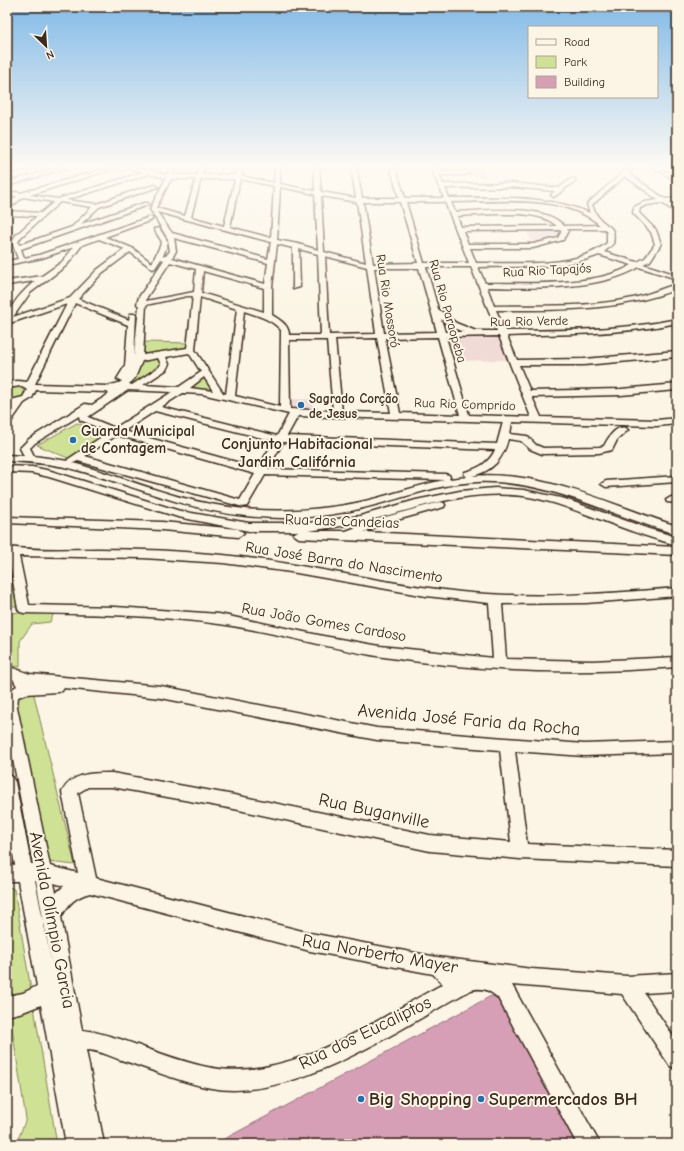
<svg xmlns="http://www.w3.org/2000/svg" width="684" height="1151" viewBox="0 0 684 1151" font-family="'Comic Neue',sans-serif">
	<style>
		.built { fill: #f1dbd7 }
		.green { fill: #cee195; stroke: #84865a }
		.building { fill: #d69fb5; stroke: #966f7f }
		.lines { fill: none; stroke-linecap: round; stroke-linejoin: round }
		.minor-casing { stroke: #3b2a1e; stroke-width: 3 }
		.minor { fill: #fcf5e5; fill-rule: evenodd }
		.poi-dot { fill: #1f6fb2; stroke: #fcf5e5; stroke-width: 1.5 }
		.labels { text-anchor: middle; dominant-baseline: central; stroke-width: 4; stroke-linejoin: round; paint-order: stroke }
		.far-street-label { font-size: 13px; fill: #3b2a1e; stroke: #fcf5e5 }
		.far-poi-label { font-size: 13px; font-weight: bold; fill: #3b2a1e; stroke: #fcf5e5; text-anchor: start }
		.poi-label { font-size: 15px; font-weight: bold; fill: #3b2a1e; stroke: #fcf5e5; text-anchor: start }
		.street-label { font-size: 15px; fill: #3b2a1e; stroke: #fcf5e5 }
		.neighbourhood-label { font-size: 16px; font-weight: bold; fill: #3b2a1e; stroke: #fcf5e5 }
		.near-street-label { font-size: 18px; fill: #3b2a1e; stroke: #fcf5e5 }
		.near-poi-label { font-size: 18px; font-weight: bold; fill: #3b2a1e; stroke: #fcf5e5; text-anchor: start }
	</style>
	<rect width="100%" height="100%" fill="#fcf5e5"/>
	<filter id="ink" filterUnits="userSpaceOnUse"><feTurbulence type="fractalNoise" baseFrequency=".025" numOctaves="2"/><feDisplacementMap in="SourceGraphic" scale="8" xChannelSelector="R" yChannelSelector="G"/><feConvolveMatrix kernelMatrix="1 2 1 2 8 2 1 2 1" color-interpolation-filters="sRGB"/></filter>
	<g filter="url(#ink)">
		<g class="built">
			<polygon points="525,229 562,229 563,231 559,238 534,244"/>
			<polygon points="499,335 509,360 456,361 448,337"/>
			<polygon points="289,399 313,399 313,412 290,411"/>
		</g>
		<g class="green">
			<polygon points="437,166 478,166 484,177"/>
			<polygon points="489,166 554,166 538,167 531,170 515,171"/>
			<polygon points="145,342 190,343 190,350 143,358"/>
			<polygon points="159,357 164,368 136,384 126,384 141,360"/>
			<polygon points="208,374 218,393 201,389 186,388"/>
			<polygon points="18,387 24,390 23,396 16,399 7,400 7,389"/>
			<polygon points="77,423 107,434 68,458 37,445"/>
			<polygon points="7,559 20,606 7,606"/>
			<polygon points="55,611 50,622 32,624 20,641 20,667 13,666 7,661 7,613"/>
			<polygon points="33,691 75,865 48,862 14,707 18,695"/>
			<polygon points="7,886 14,889 57,1144 16,1144 26,1119 7,996"/>
		</g>
		<polygon class="building" points="491,996 502,999 583,1144 215,1144"/>
		<g class="lines">
			<g class="minor-casing">
				<g id="minor">
					<polygon points="34,166 47,166 7,173 7,169"/>
					<polygon points="65,166 73,166 7,186 7,182"/>
					<path d="M114,166H122L30,195L58,199L143,172L123,166H130L167,175L172,166H176L172,175H197L200,166H205L202,175H235L238,166H242L241,176L274,183L275,166H280V184L315,191L314,166H319L321,192L356,198L351,166H356L362,198H399L390,166H395L405,198H444L431,168L434,166L438,171H466L469,173L466,175H439L443,184L512,183L559,188L571,179H575V181L554,197L551,195L555,191L512,187L445,188L449,198C497,198 545,194 590,213L587,204L630,166H635L628,173L665,199L677,198V202L669,203L677,208V213L662,203L647,205L640,208L639,213L656,230L661,244L650,261L643,264L677,275V279L639,267C600,291 531,288 487,287L494,306C540,305 588,308 633,298C648,295 662,288 677,284V289C619,312 558,310 496,310L505,331C563,330 620,331 677,319V323C621,335 564,334 507,336L517,360L584,359L677,351V357L584,365H519L530,391L621,389L677,384V390L621,395L532,397L541,417L657,420L677,418V424L657,426L512,422L510,434L527,436L536,445L543,448L599,447L604,446C608,438 616,425 626,428L628,430L617,440L612,450L599,453L542,454L530,449L521,441L508,439C503,459 493,471 472,476C544,470 610,505 677,526V534C609,516 549,479 477,482C436,484 399,500 359,509C323,518 283,520 246,516C184,510 128,483 69,468C48,463 28,462 7,461V455L24,456L20,448L29,439L85,404L92,405L109,394L107,392L36,390L32,398L24,403L10,423L7,424V414L13,406L7,407V401L23,397L27,390L21,386L7,388V382L18,381L27,382L67,304L7,324C7,307 22,292 35,281L7,285V281L42,276L62,262L74,247L42,258L7,265V261L18,259L12,242L16,235L37,216L7,215V211L41,213L54,202L23,197L7,210V205L17,196L7,195V191L21,193ZM149,174L166,178L150,209L168,239L170,251L166,256H163L168,242L159,228L154,229L162,242L152,263L132,248L105,237L152,220V218L150,217L39,255L24,258L21,249L148,205V203H144L81,224L99,207L158,187L155,185L136,190L97,204L66,200ZM625,176L658,200L644,202L634,207L633,213L651,232L655,244L645,258L637,262L604,252L613,244C616,226 610,229 600,219C596,215 594,210 592,205ZM171,179H196L185,216L156,208ZM201,179H235L224,226L191,217ZM240,179L274,186L271,238L230,227ZM280,187L315,194L318,250L298,244L277,240ZM321,196L357,202L366,263L324,252ZM60,202L92,207L72,227L19,245L18,242L21,237ZM363,202H400L418,263L373,264ZM406,202H445L469,263H424ZM451,202C498,202 561,193 600,225L564,226C544,203 483,211 455,212ZM157,212L271,242L268,259L172,233ZM496,214C514,214 542,212 557,226L461,227L457,216ZM567,229H605L607,233V243C574,270 516,262 476,263L470,248H533L563,240L568,231ZM560,230L562,231L558,238L533,244H468L463,231ZM174,238L268,263L265,284L172,258L176,251ZM99,239L125,249L97,270L70,298L13,317L30,293L67,265L82,245ZM277,244L293,248V289L300,287L299,249L318,254L321,335H289C289,325 280,320 272,315V287ZM130,252L153,269L155,268L161,259L164,260L139,297L137,304L139,306L134,357L136,314H130L129,320L78,299L102,273ZM599,255L632,265C596,287 526,283 485,283L478,267C518,266 562,270 599,255ZM325,256L367,267L376,334L329,335ZM170,262L196,269L194,292L146,301L147,297ZM426,267H471L497,331H476L456,323L438,309ZM374,268H419L437,332L384,333ZM203,271L264,288V312L201,293ZM187,296H193L187,348L143,355L146,305ZM200,297L237,309L226,394L223,393L195,350ZM75,303L128,325L125,366L117,379L122,381C119,384 112,384 108,386L35,384ZM244,311C259,316 271,319 281,330L280,407L235,396ZM441,319L450,327L464,332H445ZM499,336L531,417L469,415L446,337ZM438,337L460,415L400,413L385,338ZM377,338L391,413L342,412L335,339ZM289,340H327L333,411L290,409ZM189,353L201,372L179,387L143,385L166,370L169,364L166,357ZM158,358L161,364L159,367L132,385L129,384L135,378L142,361ZM204,377L213,391L190,388ZM128,390L172,392L115,428L88,417ZM183,393L202,394L289,414L277,436L161,407ZM155,411L274,441L258,468L124,431ZM79,416L80,420L109,432L67,460L68,461L34,456L30,448L35,443ZM298,416L503,422L497,444L287,436ZM117,435L255,474L240,500L85,456ZM283,442L495,450C489,463 479,468 465,472L464,474L467,477L449,479L450,477L449,475L445,474L268,469ZM78,461L243,507L247,506L265,475L444,480C406,488 370,503 331,507C293,512 254,512 216,505C167,497 121,476 73,463Z"/>
					<polygon points="652,166 658,166 677,178 677,182"/>
					<path d="M7,466L32,467L51,471L180,511L249,523H308L360,516L416,500L460,491L495,488L524,490L565,499L649,529L677,537V545C650,538 625,529 599,519C574,510 550,500 523,496C464,489 418,509 362,522C345,526 326,528 308,531H346L378,519L440,502L444,503L445,505L444,507L386,523L364,532L677,547V555L299,538L293,534L298,531H249L178,517L49,477L32,473L7,472Z"/>
					<polygon points="677,476 677,482 606,487 601,484 606,481"/>
					<polygon points="671,497 677,497 677,503 667,502 666,500"/>
					<polygon points="7,517 162,522 238,529 244,533 238,537 162,530 7,523"/>
					<path d="M7,547C37,551 68,549 98,549C140,549 182,551 223,555C303,563 381,584 461,592C533,599 605,594 677,588V596L586,603L502,604L506,659L592,661L677,657V667C577,675 477,672 377,656C324,647 271,631 219,624C156,615 87,614 24,613L20,612L18,609ZM19,556L143,558L223,563L291,572L426,596L489,603L493,658L380,646L323,636L219,614L115,607L29,605Z"/>
					<path d="M7,666L30,674L161,686L377,728L584,744L677,741V753L584,756L515,751L527,844L677,850V866L520,859L430,851L234,809L112,787H88L78,793L96,878L310,933L437,957L532,969L627,976L677,973V991L644,993L677,1042V1069L670,1066L622,994L512,985L600,1144H577L498,998C489,990 483,987 471,990C399,1028 295,1103 211,1088C179,1082 148,1068 118,1059C108,1055 97,1050 86,1050L104,1144H66L41,1005L23,1012L7,1016V996L23,993L37,986L18,881H7V865H15L7,824V775L12,777L15,782L31,864H33L7,728V692L17,686L13,679L7,676ZM64,688L161,698L377,740L500,750L511,842L430,835L234,795L112,773C93,773 72,772 62,792L78,873L50,866L17,707L18,697L26,694L57,692L62,691ZM35,880H36L52,966ZM54,883L64,886L56,893ZM90,893L310,951L433,974L443,984C375,1020 288,1084 207,1067C178,1061 149,1049 120,1039C108,1036 95,1031 82,1030L61,917C69,903 75,897 90,893Z"/>
				</g>
			</g>
			<use href="#minor" class="minor"/>
		</g>
	</g>
	<linearGradient id="sky" x2="0" y2="1"><stop stop-color="#82bae8"/><stop offset="0.51" stop-color="#fefaf3"/><stop offset="1" stop-color="#fefaf3" stop-opacity="0"/></linearGradient>
	<rect width="684" height="327" fill="url(#sky)"/>
	<g class="poi-dot">
		<circle cx="301" cy="405" r="4"/>
		<circle cx="73" cy="440" r="4"/>
		<circle cx="361" cy="1099" r="4"/>
		<circle cx="481" cy="1099" r="4"/>
	</g>
	<g class="labels">
		<g class="far-street-label">
			<text transform="translate(547 270) rotate(-3)">Rua Rio Tapajós</text>
			<text transform="translate(388 301) rotate(81)">Rua Rio Mossoró</text>
			<text transform="translate(448 311) rotate(74)">Rua Rio Paraopeba</text>
			<text transform="translate(529 321) rotate(-1)">Rua Rio Verde</text>
			<text transform="translate(465 404) rotate(2)">Rua Rio Comprido</text>
		</g>
		<g class="far-poi-label">
			<text x="309" y="398">Sagrado Corção<tspan x="309" dy="15">de Jesus</tspan></text>
		</g>
		<g class="poi-label">
			<text x="81" y="431">Guarda Municipal<tspan x="81" dy="17">de Contagem</tspan></text>
		</g>
		<g class="street-label">
			<text transform="translate(342 521) rotate(2)">Rua das Candeias</text>
			<text transform="translate(344 562) rotate(9)">Rua José Barra do Nascimento</text>
			<text transform="translate(324 622) rotate(10)">Rua João Gomes Cardoso</text>
		</g>
		<g class="neighbourhood-label">
			<text x="297" y="444">Conjunto Habitacional<tspan x="297" dy="18">Jardim Califórnia</tspan></text>
		</g>
		<g class="near-street-label">
			<text transform="translate(469 720) rotate(5)">Avenida José Faria da Rocha</text>
			<text transform="translate(374 811) rotate(12)">Rua Buganville</text>
			<text transform="translate(52 920) rotate(79)">Avenida Olímpio Garcia</text>
			<text transform="translate(380 954) rotate(10)">Rua Norberto Mayer</text>
			<text transform="translate(365 1033) rotate(-26)">Rua dos Eucaliptos</text>
		</g>
		<g class="near-poi-label">
			<text x="369" y="1099">Big Shopping</text>
			<text x="489" y="1099">Supermercados BH</text>
		</g>
	</g>
	<rect width="684" height="1151" fill="none" stroke="#fcf5e5" stroke-width="24"/>
	<rect x="12" y="12" width="660" height="1127" fill="none" stroke="#3b2a1e" stroke-width="1.5" filter="url(#ink)"/>
	<rect x="528" y="26" width="130" height="72" fill="#fcf5e5" stroke="#afa495"/>
	<rect x="536" y="39" width="20" height="6" fill="#fcf5e5" stroke="#afa495"/>
	<text x="564" y="46" font-size="12" fill="#3b2a1e">Road</text>
	<rect x="536" y="56" width="20" height="12" fill="#cee195" stroke="#afa495"/>
	<text x="564" y="66" font-size="12" fill="#3b2a1e">Park</text>
	<rect x="536" y="76" width="20" height="12" fill="#d69fb5" stroke="#afa495"/>
	<text x="564" y="86" font-size="12" fill="#3b2a1e">Building</text>
	<g transform="translate(46 46) rotate(155)" stroke="#fcf5e5" stroke-width="3" paint-order="stroke">
	<path d="M0-3L7 15L0 10L-7 15Z" fill="#3b2a1e"/>
	<text y="-6" font-size="11" font-weight="bold" text-anchor="middle" fill="#3b2a1e">N</text>
	</g>
</svg>
